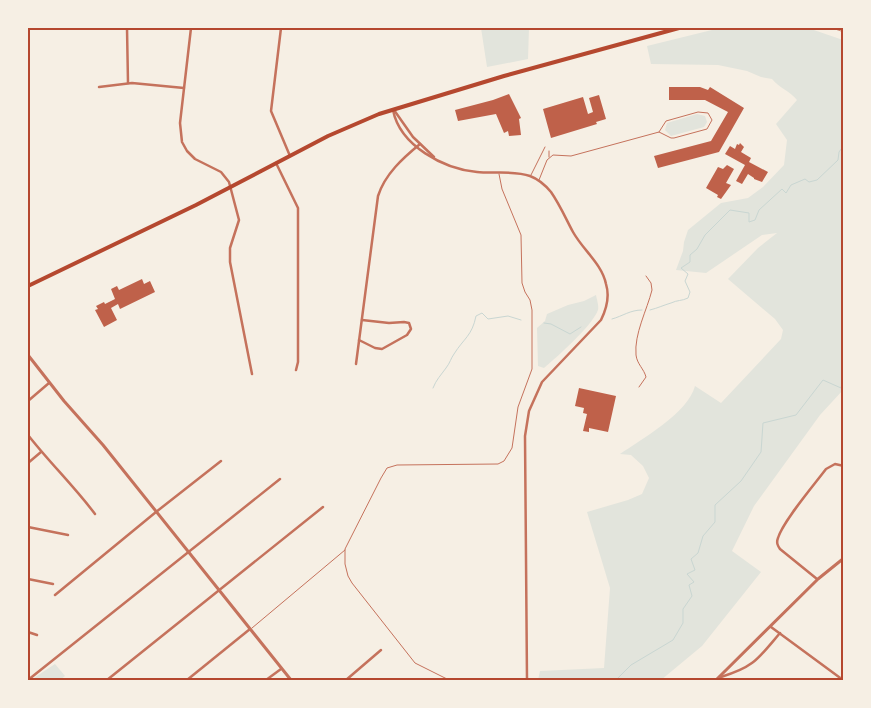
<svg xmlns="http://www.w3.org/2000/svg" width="871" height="708" viewBox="0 0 871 708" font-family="'Space Grotesk',sans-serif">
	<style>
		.green { fill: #e2e4dc }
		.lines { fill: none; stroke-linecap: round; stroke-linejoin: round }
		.stream { stroke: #c9d6d2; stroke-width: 1 }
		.building { fill: #bf614a }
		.service { stroke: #c5725c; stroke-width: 1 }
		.minor { stroke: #c5725c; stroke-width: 2.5 }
		.tertiary { stroke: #c5725c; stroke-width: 3 }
		.primary { stroke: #b5482f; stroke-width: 4 }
		.rail { stroke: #cf8b77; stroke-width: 1 }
		.neatline { fill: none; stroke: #b5482f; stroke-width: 2 }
	</style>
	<rect width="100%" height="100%" fill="#f6efe4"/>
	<g class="green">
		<polygon points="481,28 529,28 528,59 487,67"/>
		<path d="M720,28H808L843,40V390L820,415L754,506L732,551L761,572L702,646L661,680H538L540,671L604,668L610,588L587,512L628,500L642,494L649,478L643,466L631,455L620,454C642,439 688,413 695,386L721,403L781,339L783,330L775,319L728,279L758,248L777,233L762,235L706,273L676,270L683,251L684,242L688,230L721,203L748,198L763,187L784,165L787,140L776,124L797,100C790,91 779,88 772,79L761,77L747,71L718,65L651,64L647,46Z"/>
		<polygon points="697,114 705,116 707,122 704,127 671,136 665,130 667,123"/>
		<path d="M596,295C597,300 599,306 598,310C592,326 558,356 544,368L538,366L537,328L545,321L547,314L568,305L584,301Z"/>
		<polygon points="55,664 65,676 60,680 31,680"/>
	</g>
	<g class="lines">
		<g class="stream">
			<path d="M650,310C658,308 664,305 671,303C677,300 682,301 688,298L690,292L685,281L688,274L681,268L690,262V255L697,249L705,235L730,210L749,213V222L755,220L759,210L782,189L786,193L791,185L805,179L809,182L817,180L838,160L839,152L844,145"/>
			<path d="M612,319C623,316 630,310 642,310"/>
			<polyline points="544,323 551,324 570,334 581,327"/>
			<path d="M433,388C436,380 441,375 446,368C450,363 451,358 454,354C464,338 472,336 476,316L482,313L488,319L508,316L521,320"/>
			<polyline points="616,680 631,665 673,640 683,623 683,609 692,596 689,585 694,582 687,574 695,570 691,559 698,553 703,536 715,522 715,505 741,481 761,452 763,423 796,415 823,380 841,388 842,383 844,352"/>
		</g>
	</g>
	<g class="building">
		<polygon points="669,87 700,87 708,90 710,87 744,108 719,152 658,168 654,156 711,141 728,112 705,100 669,100"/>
		<polygon points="509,94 521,118 519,119 521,135 509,136 508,131 504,133 496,114 458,121 455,110 493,100"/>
		<polygon points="599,95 606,119 596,122 597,124 551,138 543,109 583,97 588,114 593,112 589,98"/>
		<polygon points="740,143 744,147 741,152 751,158 749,162 768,172 762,182 754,179 754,178 748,174 742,184 736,181 745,165 725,154 730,146 735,149 737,144 739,145"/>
		<polygon points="727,165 734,169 726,183 731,185 721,199 717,197 718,195 706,188 718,167 723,169"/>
		<polygon points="142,279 144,284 150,281 155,292 120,309 118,304 111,308 117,320 104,327 95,310 98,309 96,306 104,302 105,304 115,299 111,289 117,286 119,290"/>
		<polygon points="579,388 616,396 608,432 589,428 589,432 583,431 587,414 583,413 584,408 575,406"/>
	</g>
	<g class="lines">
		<g class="service">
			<polyline points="549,157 549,151"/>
			<polyline points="531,175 545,147"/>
			<polyline points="539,180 547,160 553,155 571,156 659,132 671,138 674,138 707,129 712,120 708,113 698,112 666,121 659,132"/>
			<path d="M639,387L646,377C644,369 637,364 636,355C634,334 647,310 652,290L651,283L646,276"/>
			<polyline points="252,628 345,550"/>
			<polyline points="449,680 415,663 352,583 348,576 345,564 345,549 381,478 387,468 397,465 498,464 504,461 512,448 518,407 532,369 532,310 530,300 525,292 522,283 521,235 502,189 499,174"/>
		</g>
		<g class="minor">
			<polyline points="127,28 128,83"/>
			<polyline points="191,28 180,123 182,142 187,151 195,159 221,172 229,182 239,220 230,248 230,262 252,374"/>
			<polyline points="281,28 271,111 290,156"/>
			<polyline points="99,87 132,83 184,88"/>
			<path d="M393,110C400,146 444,169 477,172C494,174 514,170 530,176C538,179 546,186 551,192C560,205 566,219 573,232C583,250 602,264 606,284C610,297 607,308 601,320L542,382L529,411L525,436L527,680"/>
			<polyline points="394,110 413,137 434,157"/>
			<polyline points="276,163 298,208 298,362 296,370"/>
			<polyline points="359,340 375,348 382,349 407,335 411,329 409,323 404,322 389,323 362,320"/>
			<path d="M356,364L378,196C385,174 403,158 420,144"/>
			<polyline points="28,401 49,383"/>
			<path d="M28,435C49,462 74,486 95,514"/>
			<polyline points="28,463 41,452"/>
			<polyline points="28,527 68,535"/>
			<polyline points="28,579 53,584"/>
			<path d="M817,579L780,549C778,546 776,543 778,538C783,521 814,485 826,469L835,464L844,466"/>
			<polyline points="55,595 156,512 221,461"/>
			<polyline points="771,627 843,680"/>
			<polyline points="28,632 37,635"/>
			<path d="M721,677C754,667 758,659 780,633"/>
			<polyline points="28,680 280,479"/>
			<polyline points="107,680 323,507"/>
			<polyline points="187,680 250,629"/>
			<polyline points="266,680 281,669"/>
			<polyline points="346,680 381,650"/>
		</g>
		<g class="tertiary">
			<polyline points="28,355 64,401 103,445 291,680"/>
			<polyline points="716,680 818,579 844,558"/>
		</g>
		<polyline class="primary" points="28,286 196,205 328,136 379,114 504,76 679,28"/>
		<polyline class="rail" points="832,28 844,32"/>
	</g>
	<rect width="871" height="708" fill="none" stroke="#f6efe4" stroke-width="58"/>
	<rect x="29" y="29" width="813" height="650" class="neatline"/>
</svg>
